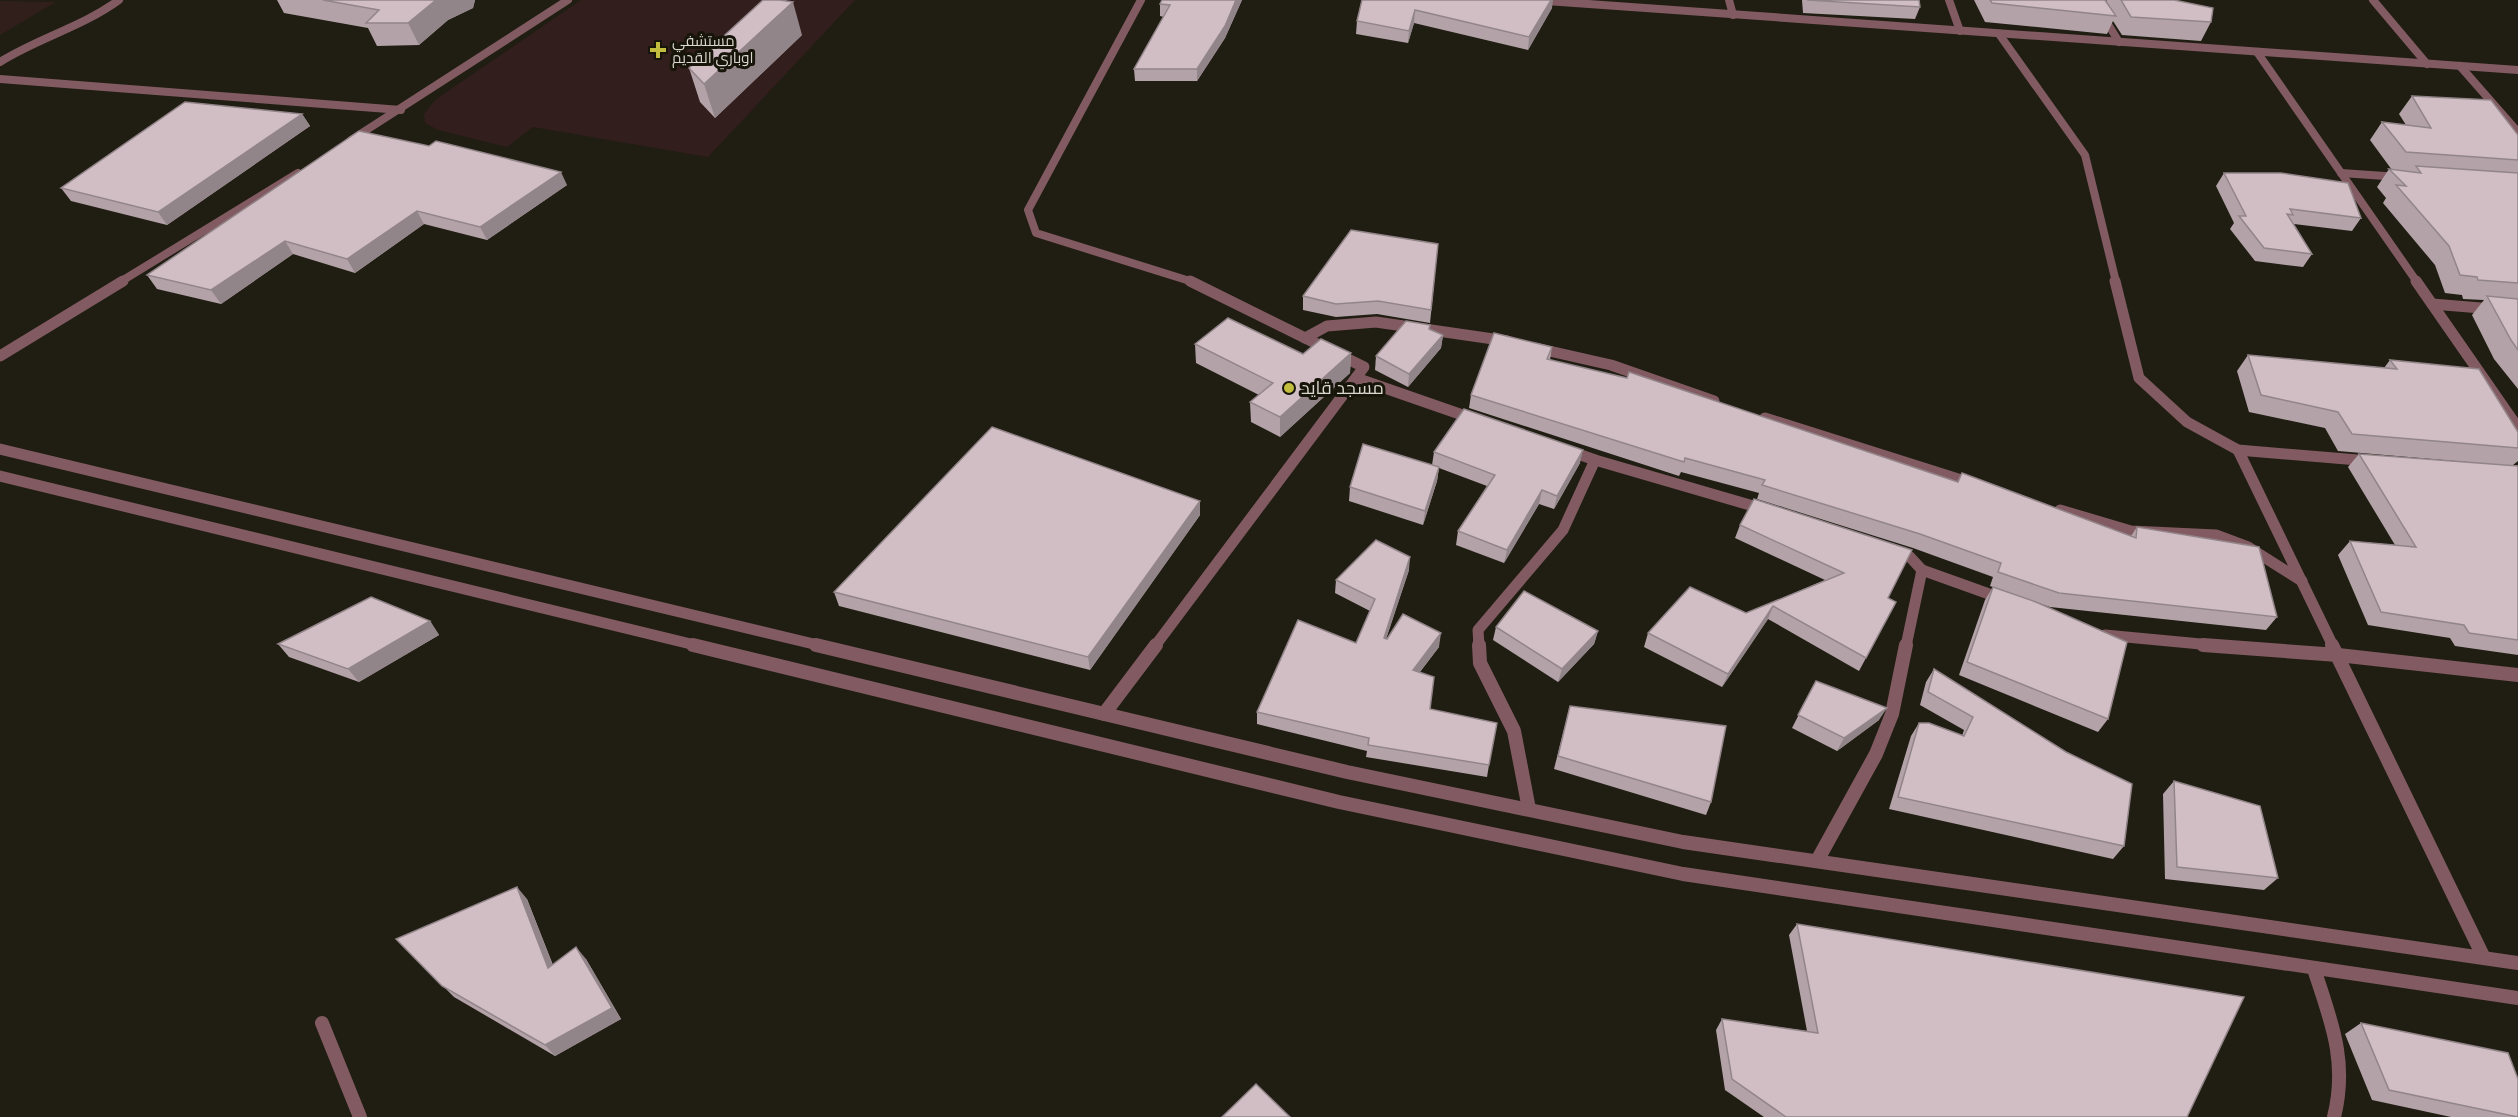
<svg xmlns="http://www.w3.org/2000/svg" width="2518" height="1117" viewBox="0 0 2518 1117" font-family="'Times New Roman',Cairo,serif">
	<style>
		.industrial { fill: #311f1b }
		.medical { fill: #321f1d }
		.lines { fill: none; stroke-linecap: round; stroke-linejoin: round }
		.minor-far2 { stroke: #815b61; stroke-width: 8 }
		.minor-far1 { stroke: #815b61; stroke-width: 11 }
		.minor { stroke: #815b61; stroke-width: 14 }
		.tertiary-far2 { stroke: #815b61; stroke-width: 8 }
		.tertiary-far1 { stroke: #815b61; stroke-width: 11 }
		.tertiary { stroke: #815b61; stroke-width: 14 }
		.wall { fill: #b3a3a9 }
		.shaded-wall { fill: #928589 }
		.building { fill: #d0bec4; stroke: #928589; stroke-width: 1.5 }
		.poi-dot { fill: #c2bd3f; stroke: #171409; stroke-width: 2 }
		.labels { text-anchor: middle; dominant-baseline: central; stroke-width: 6; stroke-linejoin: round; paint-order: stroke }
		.far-poi-label { font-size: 15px; fill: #d9d7cf; stroke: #171409; text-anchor: start }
		.poi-label { font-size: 18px; fill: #d9d7cf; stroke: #171409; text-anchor: start }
	</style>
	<rect width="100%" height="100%" fill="#201d12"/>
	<polygon class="industrial" points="0,1 56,2 0,35"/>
	<polygon class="medical" points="581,0 855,0 708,157 533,127 507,147 438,130 425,123 424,114 435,100"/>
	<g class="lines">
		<g class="minor-far2">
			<polyline points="1141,0 1028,210 1036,233 1193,282"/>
			<polyline points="1532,0 2518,70"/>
			<polyline points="1729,0 1733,15"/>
			<polyline points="1949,0 1960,31"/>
			<polyline points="2093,0 2119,42"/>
			<polyline points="2373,0 2427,64"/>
			<polyline points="1999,34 2085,155 2116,282"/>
			<polyline points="2257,52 2417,282"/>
			<path d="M0,62C38,38 82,27 119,0"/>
			<polyline points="2460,66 2518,132"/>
			<polyline points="0,79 401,110"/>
			<polyline points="2341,173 2400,177"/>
		</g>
		<g class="minor-far1">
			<polyline points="2115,281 2139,378 2187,422 2238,450 2370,461"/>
			<polyline points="2416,281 2518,428"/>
			<polyline points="2432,304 2518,311"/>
			<polyline points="1305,338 1327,326 1376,322 1507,341"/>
			<polyline points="1536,348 1611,365 1714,401"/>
			<polyline points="1356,378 1474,419"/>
			<polyline points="1765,418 1974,484"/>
			<polyline points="2238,450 2333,646"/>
			<polyline points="1595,460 1767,510"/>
			<polyline points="2060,510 2131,531 2216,535 2248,547 2302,581"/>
			<polyline points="1894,552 1910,557 1922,570 1906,646"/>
			<polyline points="1922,570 2003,599"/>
			<polyline points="2105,635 2222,646"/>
			<polyline points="1155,646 1364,367 1190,281"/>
			<polyline points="1479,646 1478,630 1563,530 1595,460 1567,450"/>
		</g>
		<g class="minor">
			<polyline points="1479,645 1480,663 1514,731 1529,809"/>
			<polyline points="2203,645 2338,655 2518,675"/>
			<polyline points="2332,645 2484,958"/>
			<polyline points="1104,714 1156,645"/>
			<polyline points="1817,861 1876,754 1892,714 1906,645"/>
			<path d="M2314,969C2331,1021 2348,1061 2334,1117"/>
			<polyline points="322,1023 360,1117"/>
		</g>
		<g class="tertiary-far2">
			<polyline points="351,140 568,0"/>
			<polyline points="120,282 298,173"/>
		</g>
		<g class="tertiary-far1">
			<polyline points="0,356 123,281"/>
			<polyline points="0,449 822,646"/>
			<polyline points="0,476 699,646"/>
		</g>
		<g class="tertiary">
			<polyline points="693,645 1339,802 1683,874 2518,998"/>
			<polyline points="816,645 1347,772 1683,842 2518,963"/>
		</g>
	</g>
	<g class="wall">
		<polygon points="277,0 475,0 473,8 448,20 419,45 377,46 368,28 284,13"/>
		<polygon points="1162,0 1242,0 1225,38 1197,81 1135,81 1134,69 1164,17 1160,16 1160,4"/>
		<polygon points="1362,0 1552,8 1528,50 1414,23 1408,43 1356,34 1357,21"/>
		<polygon points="1802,0 1919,0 1920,7 1915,19 1803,13"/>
		<polygon points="1974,0 2105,0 2106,1 2107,0 2174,0 2211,22 2201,41 2122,35 2113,21 2107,34 1985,22"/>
		<polygon points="802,35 715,118 700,102 689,68"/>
		<polygon points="2412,96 2518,135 2518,389 2494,359 2472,315 2484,300 2463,299 2462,295 2445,293 2435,265 2383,203 2386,198 2377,187 2389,169 2392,170 2370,140 2382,122 2406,125 2399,114"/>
		<polygon points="302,114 310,126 167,225 71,201 61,188"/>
		<polygon points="359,131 567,185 487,240 424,224 355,273 293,254 221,304 157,289 147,275"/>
		<polygon points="2224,173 2361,218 2352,231 2294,224 2312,254 2303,267 2255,261 2230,229 2234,223 2216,186"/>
		<polygon points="1438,244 1430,323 1377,314 1336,317 1303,310 1303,296"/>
		<polygon points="1429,329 1443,335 1441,348 1408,387 1375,370 1376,356"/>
		<polygon points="1195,344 1303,354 1351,353 1350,373 1280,437 1251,422 1250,402 1259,395 1196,363"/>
		<polygon points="1552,347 1550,360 1957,482 1962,473 2131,536 2137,527 2277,617 2266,630 2050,607 1990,586 1993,577 1913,548 1757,499 1759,493 1681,472 1679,476 1469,408 1471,395"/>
		<polygon points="2248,355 2384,368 2390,360 2518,432 2518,461 2513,465 2518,466 2518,655 2455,646 2450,638 2368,625 2338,555 2350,541 2395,545 2348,467 2359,454 2491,464 2338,451 2325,428 2249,412 2237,371"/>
		<polygon points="1434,452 1580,463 1554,509 1539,504 1504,563 1456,545 1458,531 1487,486 1439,468 1437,481 1423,525 1349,501 1350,487 1432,465"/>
		<polygon points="1754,499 1888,598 1896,602 1859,671 1768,619 1722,687 1644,647 1648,633 1746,613 1825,580 1735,538 1740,525"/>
		<polygon points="1200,501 1200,515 1090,670 839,606 834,592"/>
		<polygon points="1409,570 1386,639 1439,647 1420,672 1430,709 1489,765 1487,777 1366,757 1367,751 1257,724 1257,712 1356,643 1370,611 1335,593 1336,580"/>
		<polygon points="1993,587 2108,719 2098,732 1959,675 1985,600"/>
		<polygon points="430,621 439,635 359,682 289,657 278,644"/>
		<polygon points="1496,627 1598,631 1594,644 1558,682 1493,640"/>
		<polygon points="1934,669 2124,846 2113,859 1889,809 1911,736 1919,723 1962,736 1964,730 1920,705 1926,682"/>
		<polygon points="1816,681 1879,720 1837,751 1792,728"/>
		<polygon points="1570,706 1711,802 1706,815 1554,769"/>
		<polygon points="2174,781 2278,878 2264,890 2165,879 2163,794"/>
		<polygon points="527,899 553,965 586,959 621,1019 555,1056 454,997 396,939"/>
		<polygon points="1797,924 2187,1117 1764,1117 1725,1090 1716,1030 1722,1019 1807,1031 1789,935"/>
		<polygon points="2361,1023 2518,1117 2451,1117 2372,1100 2345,1034"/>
	</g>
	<g class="shaded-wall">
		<polygon points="436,0 475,0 473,8 448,20 419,45 408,23"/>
		<polygon points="1236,0 1242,0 1225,38 1197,81 1197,69"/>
		<polygon points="1551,0 1553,0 1552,8 1528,50 1529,37"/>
		<polygon points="793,2 802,35 715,118 704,84"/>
		<polygon points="1415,10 1414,23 1408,43 1409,31"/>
		<polygon points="302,114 310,126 167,225 158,212"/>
		<polygon points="561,172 567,185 487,240 480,227"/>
		<polygon points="417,211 424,224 355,273 347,259"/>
		<polygon points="285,241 293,254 221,304 211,290"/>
		<polygon points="1443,335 1441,348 1408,387 1409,374"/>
		<polygon points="1351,353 1350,373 1280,437 1280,417"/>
		<polygon points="1583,450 1580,463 1554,509 1557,496"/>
		<polygon points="1439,467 1437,481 1423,525 1425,511"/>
		<polygon points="1542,490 1539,504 1504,563 1507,550"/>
		<polygon points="1200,501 1200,515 1090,670 1088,657"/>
		<polygon points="1410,557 1409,570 1382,651 1384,638"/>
		<polygon points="1773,606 1768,619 1722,687 1728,674"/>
		<polygon points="430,621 439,635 359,682 348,669"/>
		<polygon points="1598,631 1594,644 1558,682 1562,669"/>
		<polygon points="1441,633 1439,647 1411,683 1413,670"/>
		<polygon points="1887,708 1879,720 1837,751 1844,738"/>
		<polygon points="517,887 527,899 558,979 548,968"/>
		<polygon points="576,947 586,959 621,1019 555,1056 545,1045"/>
	</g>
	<g class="building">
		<polygon points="323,0 436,0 408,23 366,23 379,10"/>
		<polygon points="763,0 780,0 793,2 704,84 689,68"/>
		<polygon points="1162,0 1236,0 1225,26 1197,69 1134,69 1170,5 1160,4"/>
		<polygon points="1362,0 1551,0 1529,37 1415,10 1409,31 1357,21"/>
		<polygon points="1807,0 1919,0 1920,7"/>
		<polygon points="1990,0 2105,0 2116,16 1992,3"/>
		<polygon points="2121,0 2174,0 2213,8 2211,22 2131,17"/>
		<polygon points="2412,96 2491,100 2518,135 2518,160 2406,152 2382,122 2431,128"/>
		<polygon points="185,102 302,114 158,212 61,188"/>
		<polygon points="359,131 429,146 436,141 561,172 480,227 417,211 347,259 285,241 211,290 147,275"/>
		<polygon points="2416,166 2518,173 2518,283 2478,280 2477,277 2460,275 2449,246 2396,185 2406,186 2389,169 2421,173"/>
		<polygon points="2224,173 2281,173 2348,183 2361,218 2290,209 2293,215 2287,214 2312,254 2264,248 2239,216 2246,216"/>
		<polygon points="1351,230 1438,244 1431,310 1378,301 1336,304 1303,296"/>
		<polygon points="2487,296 2518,299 2518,350 2511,340"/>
		<polygon points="1228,318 1303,354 1321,339 1351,353 1280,417 1250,402 1273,383 1195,344"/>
		<polygon points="1406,321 1430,325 1429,329 1443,335 1409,374 1376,356"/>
		<polygon points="1494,333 1552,347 1547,359 1627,378 1629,372 1958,482 1962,473 2136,538 2137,527 2259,547 2277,617 2059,593 1998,572 2001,563 1920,534 1762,485 1765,480 1685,458 1684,462 1471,395"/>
		<polygon points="2248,355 2397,369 2390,360 2479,369 2518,432 2518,448 2352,434 2338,412 2261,395"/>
		<polygon points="1464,409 1583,450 1557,496 1542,490 1507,550 1458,531 1495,475 1434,452"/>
		<polygon points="992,427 1200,501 1088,657 834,592"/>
		<polygon points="1363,444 1439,467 1425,511 1350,487"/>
		<polygon points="2359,454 2518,466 2518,640 2469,633 2464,625 2381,612 2350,541 2416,547"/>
		<polygon points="1754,499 1912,550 1888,598 1896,602 1866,658 1773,606 1728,674 1648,633 1690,587 1746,613 1844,573 1740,525"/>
		<polygon points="1376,540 1410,557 1384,638 1387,639 1403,614 1441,633 1413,670 1434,677 1430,709 1497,723 1489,765 1368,745 1369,738 1257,712 1298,620 1356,643 1375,599 1336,580"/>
		<polygon points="1993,587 2036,602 2127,642 2108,719 1967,662"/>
		<polygon points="1524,591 1598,631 1562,669 1496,627"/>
		<polygon points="371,597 430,621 348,669 278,644"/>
		<polygon points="1934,669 2066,752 2132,784 2124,846 1898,797 1919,723 1929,723 1964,736 1973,717 1928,692"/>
		<polygon points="1816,681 1887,708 1844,738 1798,715"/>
		<polygon points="1570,706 1726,726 1711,802 1558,756"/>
		<polygon points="2174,781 2260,806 2278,878 2177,867"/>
		<polygon points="517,887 548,968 576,947 612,1008 545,1045 442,986 396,939"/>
		<polygon points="1797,924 2244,997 2187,1117 1786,1117 1732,1079 1722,1019 1818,1033"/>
		<polygon points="2361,1023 2508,1053 2518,1079 2518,1117 2389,1090"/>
		<polygon points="1256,1084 1290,1117 1222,1117"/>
	</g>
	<g class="poi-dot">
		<path d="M655 41h6v6h6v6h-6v6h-6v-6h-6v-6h6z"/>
		<circle cx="1289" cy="388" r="6"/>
	</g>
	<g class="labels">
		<g class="far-poi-label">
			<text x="672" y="41">مستشفي<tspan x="672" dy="17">اوباري القديم</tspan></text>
		</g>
		<g class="poi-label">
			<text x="1301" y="388">مسجد قايد</text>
		</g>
	</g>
</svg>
